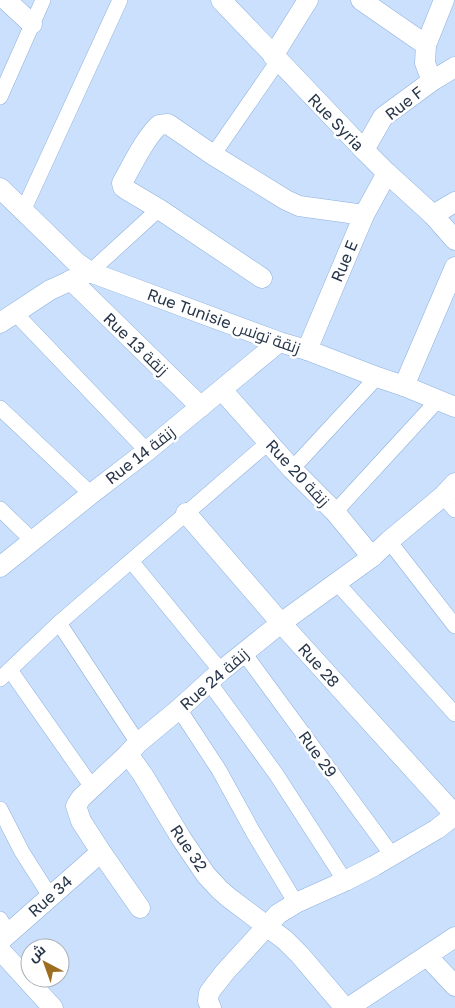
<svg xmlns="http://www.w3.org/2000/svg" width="455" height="1008" viewBox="0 0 455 1008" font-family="'Golos Text',Cairo,sans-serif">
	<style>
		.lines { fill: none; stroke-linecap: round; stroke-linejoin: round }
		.pedestrian-casing { stroke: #8db0de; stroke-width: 16 }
		.minor-casing { stroke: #8db0de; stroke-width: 21 }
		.pedestrian { stroke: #fff; stroke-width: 15 }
		.minor { stroke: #fff; stroke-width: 20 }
		.labels { text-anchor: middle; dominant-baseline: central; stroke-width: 5; stroke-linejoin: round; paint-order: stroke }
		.street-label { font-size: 16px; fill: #283649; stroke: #fff }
	</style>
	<rect width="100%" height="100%" fill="#cae0fc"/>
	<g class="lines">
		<g class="pedestrian-casing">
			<g id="pedestrian">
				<polyline points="0,97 43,0"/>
				<polyline points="213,155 278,61"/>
				<polyline points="23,211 120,0"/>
				<polyline points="90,272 159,209"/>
				<polyline points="15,313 147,451"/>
				<polyline points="0,408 91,494"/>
				<polyline points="292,469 377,377"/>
				<polyline points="443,496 455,510"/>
				<polyline points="0,509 32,540"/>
				<polyline points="335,512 438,400"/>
				<polyline points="389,541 455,626"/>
				<polyline points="131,561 221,671"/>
				<polyline points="337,583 455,714"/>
				<polyline points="59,623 138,743"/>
				<polyline points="244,653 392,855"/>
				<polyline points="10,670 92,787"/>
				<polyline points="0,679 59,623 269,442"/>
				<polyline points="209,682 276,774 345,881"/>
				<polyline points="179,709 219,770 253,832 296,903"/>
				<polyline points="0,809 22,852 50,896"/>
				<polyline points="0,919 9,934"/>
			</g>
		</g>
		<g class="minor-casing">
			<g id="minor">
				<polyline points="6,0 32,24"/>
				<polyline points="221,0 364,150 387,173 433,215 455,240"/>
				<polyline points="361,0 426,45"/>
				<polyline points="273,56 308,0"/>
				<polyline points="432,81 425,63 426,45 444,0"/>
				<polyline points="364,150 383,117 432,81 455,67"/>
				<polyline points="0,188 76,262 90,272"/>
				<polyline points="433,215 455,202"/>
				<path d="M262,278L159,209L127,190L123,187L122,183C133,164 143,141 159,125L168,124L213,155L286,200L299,206L364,215"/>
				<polyline points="71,280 201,407"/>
				<polyline points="0,323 50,290 90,272 279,342 307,350 377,377 404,386 455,407"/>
				<polyline points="307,350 364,215 387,173"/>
				<polyline points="404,386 455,267"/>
				<polyline points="222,390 292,469 335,512 372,557"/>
				<polyline points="186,513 281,623 455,815"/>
				<polyline points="0,567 91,494 147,451 279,342"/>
				<polyline points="128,754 143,775 181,838 206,875 220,890 228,897 285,940 300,955 345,1008"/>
				<polyline points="140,908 101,852 81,821 76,806 81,798 128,754 138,743 179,709 221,671 281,623 372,557 389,541 443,496 455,483"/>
				<polyline points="0,941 101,852"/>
				<polyline points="0,950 53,1008"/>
				<polyline points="427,956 455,986"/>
				<polyline points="211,1008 208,1001 209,993 214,986 225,972 278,914 296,903 345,881 374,866 437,829 455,815"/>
				<polyline points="348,1008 455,937"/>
			</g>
		</g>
		<use href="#pedestrian" class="pedestrian"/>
		<use href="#minor" class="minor"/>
	</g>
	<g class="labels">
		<g class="street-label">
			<text transform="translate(404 103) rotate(-38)">Rue F</text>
			<text transform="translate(336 122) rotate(46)">Rue Syria</text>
			<text transform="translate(344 261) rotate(-67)">Rue E</text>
			<text transform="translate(224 321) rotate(20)">Rue Tunisie زنقة تونس</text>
			<text transform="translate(136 344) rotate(44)">Rue 13 زنقة</text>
			<text transform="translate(140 455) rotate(-38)">Rue 14 زنقة</text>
			<text transform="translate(298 473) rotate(47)">Rue 20 زنقة</text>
			<text transform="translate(319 665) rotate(48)">Rue 28</text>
			<text transform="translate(214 679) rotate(-41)">Rue 24 زنقة</text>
			<text transform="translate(318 754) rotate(54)">Rue 29</text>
			<text transform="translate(189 848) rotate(56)">Rue 32</text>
			<text transform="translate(50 896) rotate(-42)">Rue 34</text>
		</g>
	</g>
	<g transform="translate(45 963) rotate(319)"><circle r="24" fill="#ffffff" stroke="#a9afb6"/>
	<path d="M0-4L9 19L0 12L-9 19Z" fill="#9d6e20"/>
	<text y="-8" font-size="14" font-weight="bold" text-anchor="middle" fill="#283649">ش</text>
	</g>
</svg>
